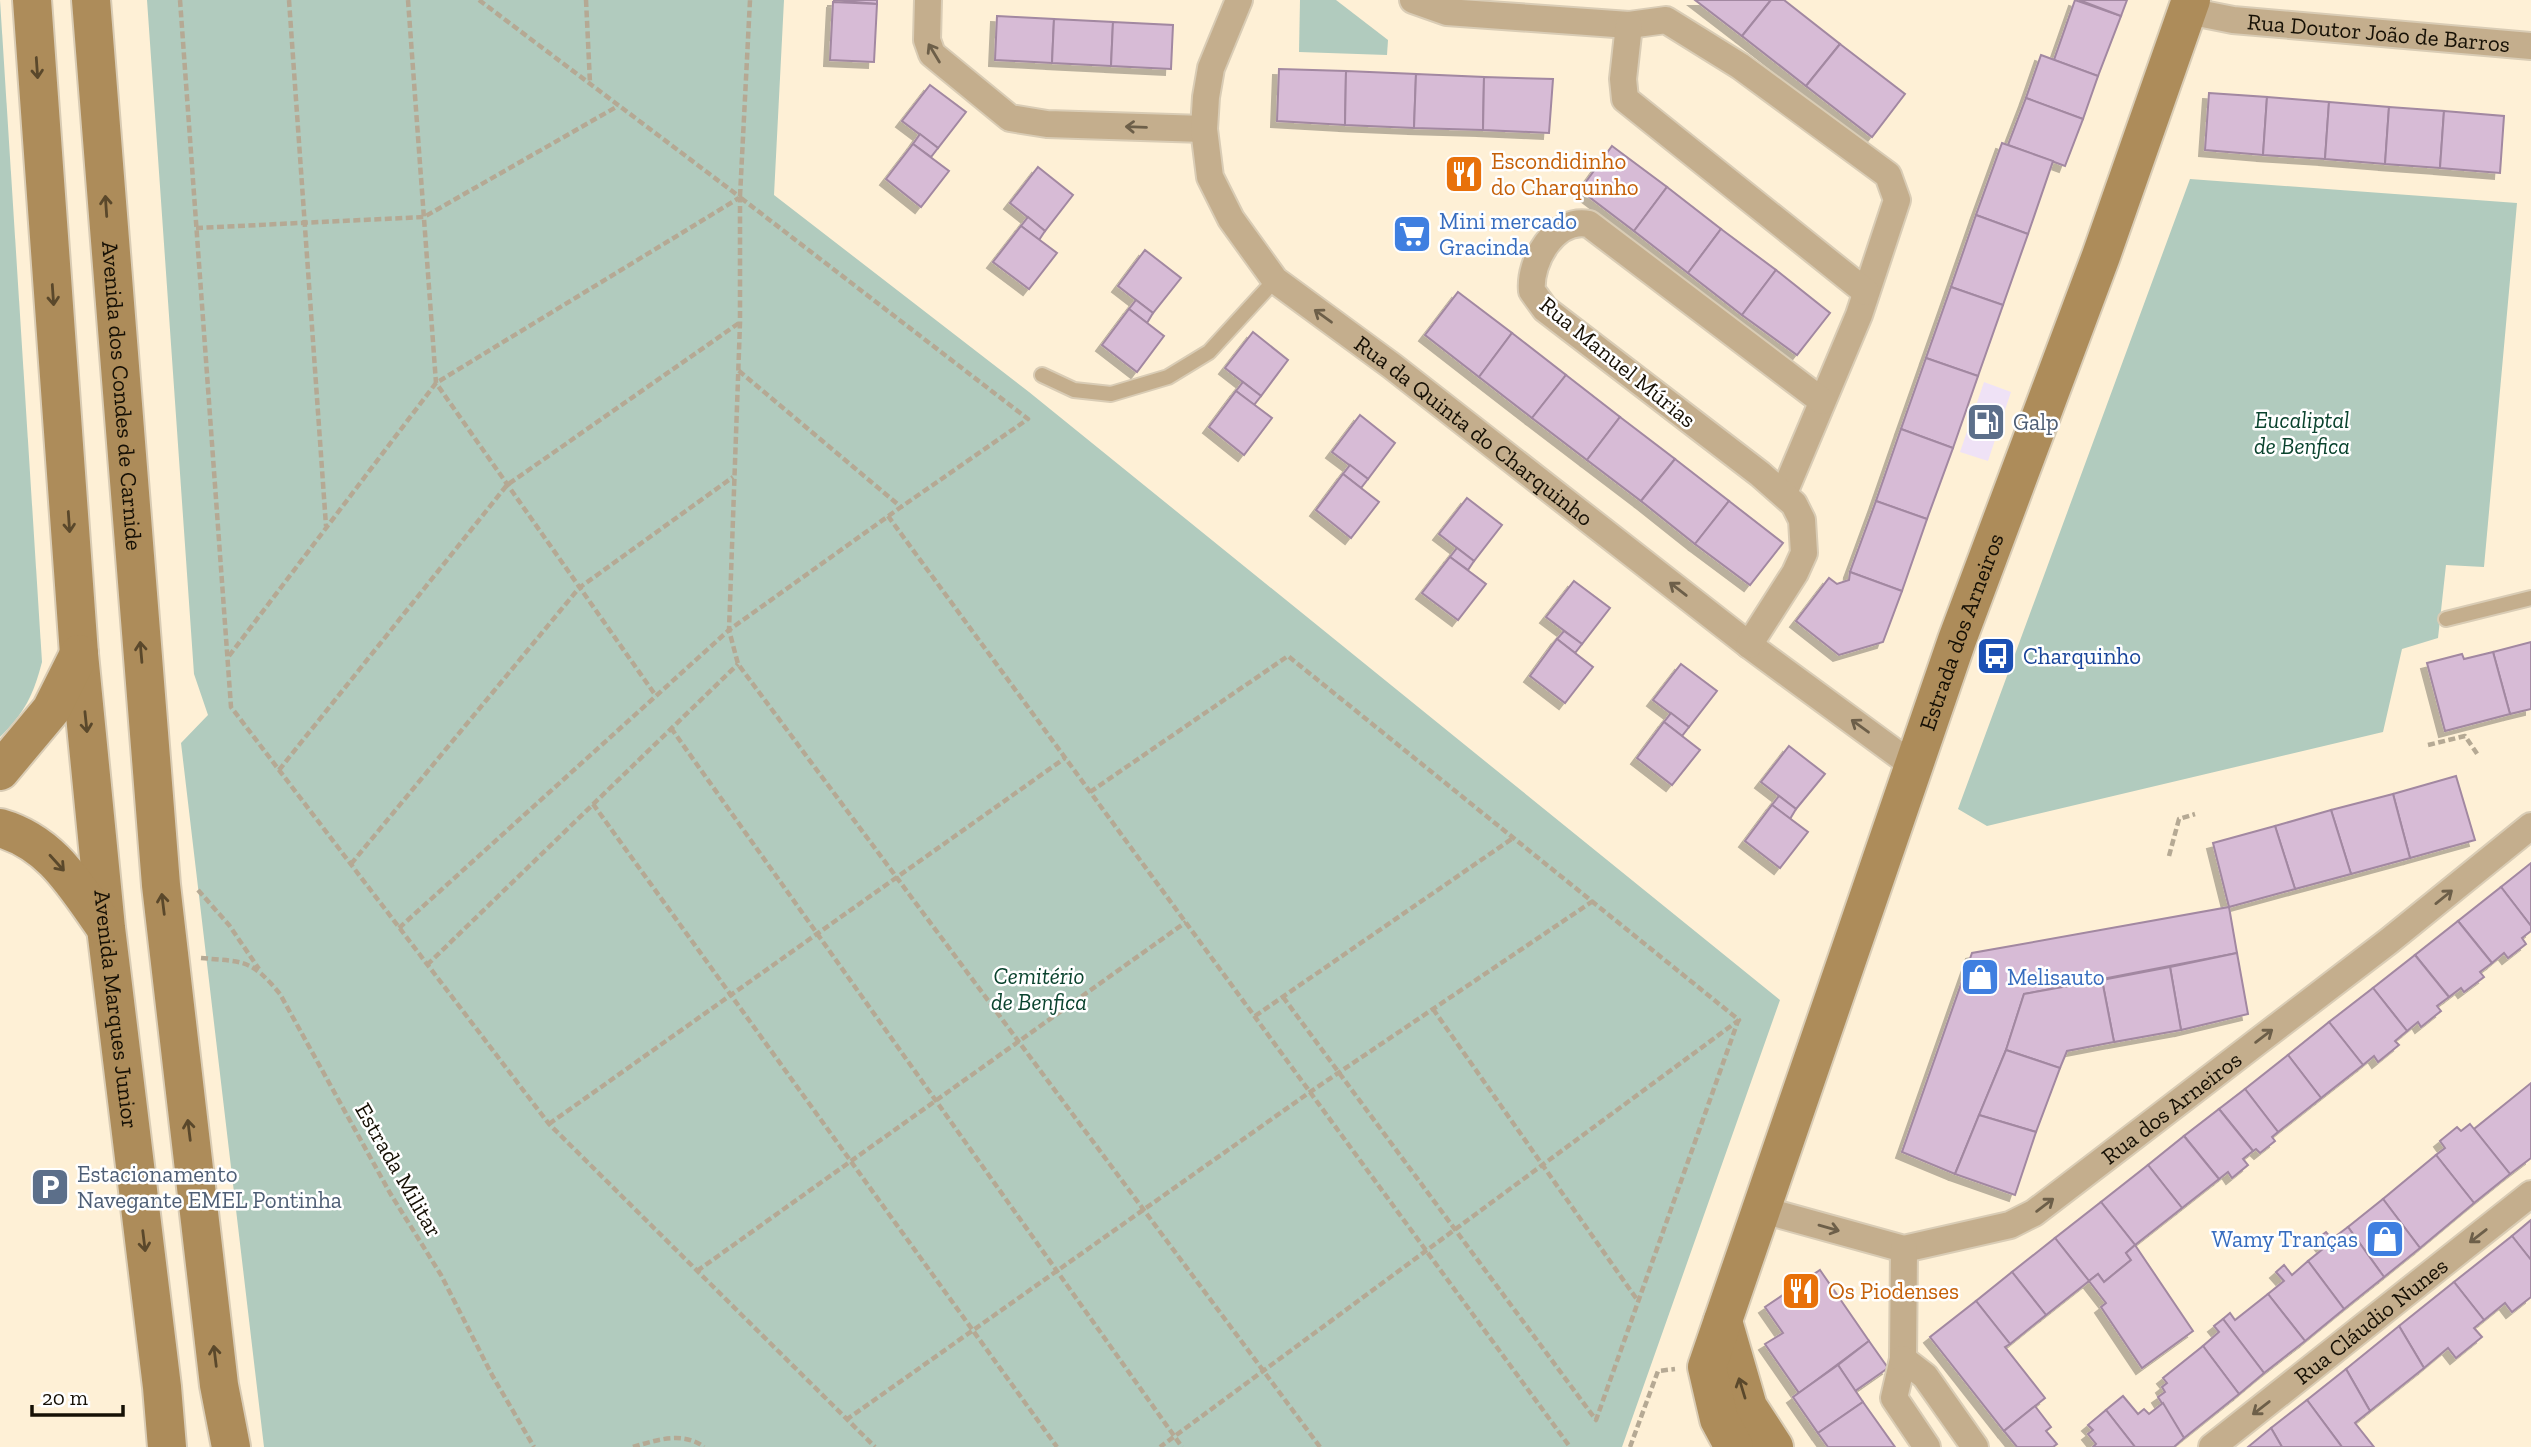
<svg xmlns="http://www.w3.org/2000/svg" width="2531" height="1447" viewBox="0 0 2531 1447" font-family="'Zilla Slab',serif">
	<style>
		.commercial { fill: #efe2f6 }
		.green { fill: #b1cbbe }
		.building { fill: #d7bbd6; stroke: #a288a1; stroke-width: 2; filter: url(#shadow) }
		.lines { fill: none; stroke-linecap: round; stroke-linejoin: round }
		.lane-casing { stroke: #d9ccb5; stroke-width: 18 }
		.street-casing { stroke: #d9ccb5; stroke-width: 30 }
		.secondary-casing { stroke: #d9ccb5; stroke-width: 42 }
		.path { stroke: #b5a994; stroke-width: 4.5; stroke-dasharray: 7 3.5; stroke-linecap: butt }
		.lane { stroke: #c4ae8d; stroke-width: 14 }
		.street { stroke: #c4ae8d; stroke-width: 26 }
		.secondary { stroke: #ad8c5a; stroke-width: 38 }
		.oneway { stroke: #6d5f49 }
		.oneway2 { stroke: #5a482b }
		.labels { text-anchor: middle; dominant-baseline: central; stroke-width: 5; stroke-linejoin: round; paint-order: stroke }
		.street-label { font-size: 23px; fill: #161005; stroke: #fff }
		.food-label { font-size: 23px; fill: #c56008; stroke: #fff; text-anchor: start }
		.shop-label { font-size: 23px; fill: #366cbe; stroke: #fff; text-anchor: start }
		.park-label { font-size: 23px; font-style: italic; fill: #0a432e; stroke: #fff }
		.service-label { font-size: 23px; fill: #4e5e75; stroke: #fff; text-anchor: start }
		.transit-label { font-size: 23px; fill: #164399; stroke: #fff; text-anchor: start }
	</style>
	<defs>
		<filter id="shadow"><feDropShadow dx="-6" dy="6" stdDeviation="0" flood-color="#0004"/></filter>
	</defs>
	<rect width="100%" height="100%" fill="#fef0d6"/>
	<polygon class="commercial" points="1984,382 2011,392 1988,461 1960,452"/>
	<g class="green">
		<path d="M0,0L42,662C33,696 25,712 0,737Z"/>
		<polygon points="147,0 784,0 774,195 1029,392 1780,1000 1622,1447 264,1447 181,743 208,715 194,674"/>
		<polygon points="1300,0 1336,0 1388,40 1387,55 1299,52"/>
		<polygon points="2190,179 2517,203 2484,567 2446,565 2438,638 2402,649 2383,732 1987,826 1958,809"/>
	</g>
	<g class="building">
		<polygon points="833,0 877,0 877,4"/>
		<polygon points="1695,0 1771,0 1742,36"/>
		<polygon points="1771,0 1784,0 1840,44 1806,86 1742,36"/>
		<polygon points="2075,0 2121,16 2098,76 2054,60"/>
		<polygon points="2079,0 2127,0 2121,16"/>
		<polygon points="833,2 877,4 874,62 830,60"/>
		<polygon points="997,16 1054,19 1052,63 995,60"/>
		<polygon points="1054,19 1113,22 1111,66 1052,63"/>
		<polygon points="1113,22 1173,25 1171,69 1111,66"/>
		<polygon points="1840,44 1905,94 1872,137 1806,86"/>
		<polygon points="2041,55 2098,76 2083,119 2026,98"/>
		<polygon points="1279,69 1346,71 1345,125 1277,121"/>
		<polygon points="1346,71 1416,74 1414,128 1345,125"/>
		<polygon points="1416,74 1484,77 1483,130 1414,128"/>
		<polygon points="1484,77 1553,79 1549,133 1483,130"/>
		<polygon points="930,85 966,112 938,148 902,121"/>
		<polygon points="2209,93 2267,97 2263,155 2205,150"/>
		<polygon points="2267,97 2329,102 2325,159 2263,155"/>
		<polygon points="2026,98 2083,119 2065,166 2008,145"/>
		<polygon points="2329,102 2389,107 2385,164 2325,159"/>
		<polygon points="2389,107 2444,111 2440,168 2385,164"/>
		<polygon points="2444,111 2504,116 2500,173 2440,168"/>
		<polygon points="920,134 938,148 931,157 913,144"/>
		<polygon points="2002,143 2053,161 2028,234 1976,215"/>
		<polygon points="913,144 949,171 921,207 886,179"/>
		<polygon points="1612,146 1667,187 1634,231 1580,190"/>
		<polygon points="1038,167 1073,195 1045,231 1010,203"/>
		<polygon points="1667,187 1721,229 1688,273 1634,231"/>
		<polygon points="1976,215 2028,234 2003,305 1951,287"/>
		<polygon points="1028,217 1045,231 1039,240 1021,226"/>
		<polygon points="1021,226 1057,253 1029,289 993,262"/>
		<polygon points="1721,229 1776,270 1742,315 1688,273"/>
		<polygon points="1145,250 1181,278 1153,313 1118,286"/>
		<polygon points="1776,270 1830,313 1797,355 1742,315"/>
		<polygon points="1951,287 2003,305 1978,376 1926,358"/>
		<polygon points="1458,292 1512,333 1479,377 1425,335"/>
		<polygon points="1136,300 1153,313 1147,323 1129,309"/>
		<polygon points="1129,309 1164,336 1137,372 1102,345"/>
		<polygon points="1253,332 1288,360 1261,396 1225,368"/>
		<polygon points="1512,333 1566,375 1532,418 1479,377"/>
		<polygon points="1926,358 1978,376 1953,448 1901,429"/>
		<polygon points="1566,375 1620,417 1587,460 1532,418"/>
		<polygon points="1243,382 1261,396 1254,405 1236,391"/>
		<polygon points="1236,391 1272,418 1244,455 1209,427"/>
		<polygon points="1360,415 1395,443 1368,479 1332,452"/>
		<polygon points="1620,417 1675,459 1641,501 1587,460"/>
		<polygon points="1901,429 1953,448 1927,519 1876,501"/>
		<polygon points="1675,459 1729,501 1695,544 1641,501"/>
		<polygon points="1350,465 1368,479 1361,488 1343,474"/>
		<polygon points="1343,474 1379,502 1351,538 1316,510"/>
		<polygon points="1467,498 1502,525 1474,561 1439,534"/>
		<polygon points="1729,501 1783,543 1750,585 1695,544"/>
		<polygon points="1876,501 1927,519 1902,591 1850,572"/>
		<polygon points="1457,548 1474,561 1468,570 1450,557"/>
		<polygon points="1450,557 1486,584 1458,620 1422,593"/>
		<polygon points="1850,572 1902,591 1883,642 1839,655 1796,621 1829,578 1837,584 1849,580"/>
		<polygon points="1574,581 1610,608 1582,644 1546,617"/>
		<polygon points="1564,631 1582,644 1575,653 1557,639"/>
		<polygon points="1557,639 1593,667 1565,703 1530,676"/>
		<polygon points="2531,642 2531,709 2510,714 2493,652"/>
		<polygon points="2493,652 2510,714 2445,731 2427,663 2462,654 2464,659"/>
		<polygon points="1681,664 1717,691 1689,727 1653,700"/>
		<polygon points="1671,713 1689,727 1682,736 1664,722"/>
		<polygon points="1664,722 1700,750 1672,785 1637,758"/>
		<polygon points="1789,746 1825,774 1796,809 1761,782"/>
		<polygon points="2456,776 2475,840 2410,858 2393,794"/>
		<polygon points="2393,794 2410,858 2351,874 2331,810"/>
		<polygon points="1779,796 1796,809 1790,819 1772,805"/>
		<polygon points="1772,805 1808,832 1780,868 1745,841"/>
		<polygon points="2331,810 2351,874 2295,889 2275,826"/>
		<polygon points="2275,826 2295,889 2229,907 2213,843"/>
		<polygon points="2531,863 2531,926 2501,887"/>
		<polygon points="2501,887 2531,926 2531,931 2522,938 2526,944 2508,958 2504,953 2492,963 2458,921"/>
		<polygon points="2229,907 2237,953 2024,994 2006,1050 1955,1174 1902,1152 1972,953"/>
		<polygon points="2458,921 2492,963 2480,972 2484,977 2464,992 2461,988 2449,997 2415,955"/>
		<polygon points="2237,953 2248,1014 2181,1030 2170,967"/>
		<polygon points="2415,955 2449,997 2437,1006 2441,1011 2421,1027 2418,1022 2407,1031 2373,988"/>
		<polygon points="2170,967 2181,1030 2114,1042 2102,980"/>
		<polygon points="2102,980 2114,1042 2067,1051 2060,1068 2006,1050 2024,994"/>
		<polygon points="2373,988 2407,1031 2395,1041 2399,1045 2378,1062 2374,1056 2363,1065 2329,1022"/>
		<polygon points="2329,1022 2363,1065 2321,1098 2288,1055"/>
		<polygon points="2006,1050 2060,1068 2036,1132 1979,1115"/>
		<polygon points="2288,1055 2321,1098 2278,1132 2245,1089"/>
		<polygon points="2531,1083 2531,1158 2510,1174 2474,1129"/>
		<polygon points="2245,1089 2278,1132 2272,1137 2275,1141 2260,1153 2256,1149 2253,1151 2219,1109"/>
		<polygon points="2219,1109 2253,1151 2243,1159 2248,1165 2232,1178 2228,1172 2219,1179 2184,1136"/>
		<polygon points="1979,1115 2036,1132 2015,1195 1955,1174"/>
		<polygon points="2470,1124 2510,1174 2474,1203 2436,1155 2445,1148 2440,1141 2457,1127 2461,1131"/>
		<polygon points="2184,1136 2219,1179 2182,1208 2148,1165"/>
		<polygon points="2436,1155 2474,1203 2420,1248 2383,1199"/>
		<polygon points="2148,1165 2182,1208 2135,1245 2101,1202"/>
		<polygon points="2383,1199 2420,1248 2384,1277 2348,1227"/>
		<polygon points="2101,1202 2135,1245 2126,1253 2131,1260 2104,1282 2098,1274 2089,1281 2055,1238"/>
		<polygon points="2531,1220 2531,1260 2512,1236"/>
		<polygon points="2348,1227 2384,1277 2344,1309 2308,1261 2324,1248 2317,1239 2326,1232 2332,1239"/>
		<polygon points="2512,1236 2531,1260 2531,1297 2512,1312 2505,1303 2484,1320 2454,1282"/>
		<polygon points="2055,1238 2089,1281 2046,1315 2012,1272"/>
		<polygon points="2135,1245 2193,1331 2142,1368 2101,1307 2106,1303 2089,1281 2098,1274 2104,1282 2131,1260 2126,1253"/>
		<polygon points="2308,1261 2344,1309 2305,1341 2268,1294 2284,1281 2276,1272 2284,1265 2292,1275"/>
		<polygon points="1820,1270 1869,1341 1799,1393 1765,1344 1783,1333 1765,1307"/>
		<polygon points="2012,1272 2046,1315 2010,1344 1976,1301"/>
		<polygon points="2454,1282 2484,1320 2474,1328 2482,1337 2456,1358 2448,1348 2424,1368 2399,1326"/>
		<polygon points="2268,1294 2305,1341 2264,1373 2223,1319 2230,1313 2235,1320"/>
		<polygon points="1976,1301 2010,1344 2005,1347 2045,1398 2004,1431 1930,1337"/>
		<polygon points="2223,1319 2264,1373 2239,1394 2203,1346 2219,1332 2214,1326"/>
		<polygon points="2399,1326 2424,1368 2370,1411 2346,1369"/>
		<polygon points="1869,1341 1888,1368 1855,1391 1838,1365"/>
		<polygon points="2203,1346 2239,1394 2184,1438 2158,1397 2165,1392 2162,1387 2167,1383 2163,1378"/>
		<polygon points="1838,1365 1863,1402 1818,1433 1793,1397"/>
		<polygon points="2346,1369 2370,1411 2355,1423 2374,1447 2342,1447 2307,1400"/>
		<polygon points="2123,1396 2138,1414 2144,1409 2149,1414 2163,1403 2184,1438 2174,1447 2135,1447 2106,1410"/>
		<polygon points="2307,1400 2342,1447 2282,1447 2271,1428"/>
		<polygon points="1863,1402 1895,1447 1828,1447 1818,1433"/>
		<polygon points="2035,1406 2051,1427 2046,1431 2057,1444 2053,1447 2017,1447 2004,1431"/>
		<polygon points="2106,1410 2135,1447 2093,1447 2096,1444 2088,1434 2093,1430 2088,1425"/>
		<polygon points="2271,1428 2282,1447 2248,1447"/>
	</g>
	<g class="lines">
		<g class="lane-casing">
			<g id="lane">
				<polyline points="1042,375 1074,390 1111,394 1168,377 1209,352 1275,280"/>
				<polyline points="2446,619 2531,598"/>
			</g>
		</g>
		<g class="street-casing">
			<g id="street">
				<polyline points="928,0 927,40 932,54 1010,118 1047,124 1204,129"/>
				<path id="s1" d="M1239,0L1211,68L1206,97L1204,129L1210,177L1231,219L1275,280L1392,366L1749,645L1915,767"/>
				<polyline points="1413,0 1447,12 1629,25 1666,20 1740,66 1888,175 1897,200 1859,315 1784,493"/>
				<path id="s2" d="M2188,11L2233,20L2531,46"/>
				<polyline points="1629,25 1623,79 1625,99 1866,292"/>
				<path d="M1749,645L1795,573L1804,553L1802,520L1794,504L1760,474L1545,309L1532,291C1529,261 1555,217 1589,224L1822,401"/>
				<path id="s3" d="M1763,1210L1904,1249L2010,1225L2034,1213L2389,941L2531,826"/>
				<polyline points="1904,1249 1903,1359 1894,1398 1927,1447"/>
				<polyline points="1903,1359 1925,1376 1975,1447"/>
				<path id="s4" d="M2212,1447L2531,1194"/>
			</g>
		</g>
		<g class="secondary-casing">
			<g id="secondary">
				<path id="s5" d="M32,0L79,654L106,928L162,1387L167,1447"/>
				<path id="s6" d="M91,0L161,885L219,1385L231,1447"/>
				<polyline points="0,771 51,710 79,654"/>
				<path d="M0,828C52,843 75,885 105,927"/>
				<polyline points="1723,1321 1748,1407 1774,1447"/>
				<path id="s7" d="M1734,1447L1719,1419L1707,1367L1957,640L2101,256L2191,0"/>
			</g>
		</g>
		<g class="path">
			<polyline points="180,0 231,707 549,1124 875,1447"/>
			<polyline points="289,0 326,526"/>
			<polyline points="408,0 436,383 656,696"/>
			<polyline points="479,0 740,197 740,323 729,630 738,664 1320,1447"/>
			<polyline points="586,0 590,83"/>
			<polyline points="740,196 750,0"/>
			<polyline points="741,198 1028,419 901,507"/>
			<polyline points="196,228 424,217 618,106"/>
			<polyline points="888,516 1570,1447"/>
			<polyline points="229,656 436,383 739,198"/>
			<polyline points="671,728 1182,1447"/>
			<polyline points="2428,745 2465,736 2478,755"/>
			<polyline points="279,770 507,485 739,323"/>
			<polyline points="1090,792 1288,656 1739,1020 1160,1447"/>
			<polyline points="593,804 1057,1447"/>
			<polyline points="2169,856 2179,819 2195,814"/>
			<polyline points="351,864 579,588 733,477"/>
			<polyline points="198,890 229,925 259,969"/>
			<polyline points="399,928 729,630 901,507 738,370"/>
			<path d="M201,958C245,962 251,959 280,994L390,1193L441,1275L492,1375L534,1447"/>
			<polyline points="427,965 738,664"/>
			<polyline points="1283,997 1596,1420 1738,1021"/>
			<polyline points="1433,1009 1638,1301"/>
			<polyline points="1255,1016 1513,838"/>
			<polyline points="549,1124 1065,758"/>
			<polyline points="697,1271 1186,922"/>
			<polyline points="846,1420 1310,1092 1593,901"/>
			<path d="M633,1447C656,1440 683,1431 704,1447"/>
			<polyline points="1630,1447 1658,1371 1675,1369"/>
		</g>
		<use href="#lane" class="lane"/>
		<use href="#street" class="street"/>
		<use href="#secondary" class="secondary"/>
	</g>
	<defs><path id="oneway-shaft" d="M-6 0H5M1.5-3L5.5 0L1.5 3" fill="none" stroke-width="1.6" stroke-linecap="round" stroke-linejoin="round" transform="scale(1.75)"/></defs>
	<g class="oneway">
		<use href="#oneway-shaft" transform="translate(934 53) rotate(-121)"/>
		<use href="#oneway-shaft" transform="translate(1136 127) rotate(-178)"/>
		<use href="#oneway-shaft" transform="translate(1323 316) rotate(-144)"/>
		<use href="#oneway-shaft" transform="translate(1678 589) rotate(-142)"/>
		<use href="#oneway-shaft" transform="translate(1860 726) rotate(-144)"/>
		<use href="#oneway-shaft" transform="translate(2444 897) rotate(-39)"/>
		<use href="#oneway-shaft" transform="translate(2264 1036) rotate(-37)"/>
		<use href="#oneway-shaft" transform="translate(2045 1205) rotate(-37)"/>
		<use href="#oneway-shaft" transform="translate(1829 1228) rotate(16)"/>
		<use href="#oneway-shaft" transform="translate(2478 1236) rotate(142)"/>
		<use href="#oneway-shaft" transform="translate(2261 1408) rotate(142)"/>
	</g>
	<g class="oneway2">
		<use href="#oneway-shaft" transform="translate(37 68) rotate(86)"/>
		<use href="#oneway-shaft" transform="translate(106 206) rotate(-94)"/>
		<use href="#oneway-shaft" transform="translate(53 295) rotate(86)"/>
		<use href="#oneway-shaft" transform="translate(69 522) rotate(86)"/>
		<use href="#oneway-shaft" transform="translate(141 652) rotate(-95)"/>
		<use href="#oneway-shaft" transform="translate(86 722) rotate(84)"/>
		<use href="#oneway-shaft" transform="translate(57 863) rotate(48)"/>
		<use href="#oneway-shaft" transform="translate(163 904) rotate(-97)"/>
		<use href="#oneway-shaft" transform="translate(189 1130) rotate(-97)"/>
		<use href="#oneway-shaft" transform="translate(144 1241) rotate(83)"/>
		<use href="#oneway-shaft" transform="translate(215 1356) rotate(-97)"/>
		<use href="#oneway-shaft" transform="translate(1742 1388) rotate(-107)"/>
	</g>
	<defs>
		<g id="restaurant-square" transform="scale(2.0125)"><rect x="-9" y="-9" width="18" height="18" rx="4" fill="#e8710a" stroke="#fff"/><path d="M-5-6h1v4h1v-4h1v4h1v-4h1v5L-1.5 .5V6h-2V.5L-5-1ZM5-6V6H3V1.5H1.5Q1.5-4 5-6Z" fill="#fff"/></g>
		<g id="supermarket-square" transform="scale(2.0125)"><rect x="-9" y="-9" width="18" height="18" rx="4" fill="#3f7fe0" stroke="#fff"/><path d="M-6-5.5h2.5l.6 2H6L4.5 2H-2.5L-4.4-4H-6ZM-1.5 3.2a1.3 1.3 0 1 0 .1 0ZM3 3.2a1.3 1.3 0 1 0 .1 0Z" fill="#fff"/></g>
		<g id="fuel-square" transform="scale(2.0125)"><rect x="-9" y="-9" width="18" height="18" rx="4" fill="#5c6f8a" stroke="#fff"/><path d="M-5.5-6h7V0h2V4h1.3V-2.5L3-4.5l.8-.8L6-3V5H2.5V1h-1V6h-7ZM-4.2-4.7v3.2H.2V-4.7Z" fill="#fff"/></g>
		<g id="bus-square" transform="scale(2.0125)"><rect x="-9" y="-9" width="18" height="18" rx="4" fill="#1a4fb4" stroke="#fff"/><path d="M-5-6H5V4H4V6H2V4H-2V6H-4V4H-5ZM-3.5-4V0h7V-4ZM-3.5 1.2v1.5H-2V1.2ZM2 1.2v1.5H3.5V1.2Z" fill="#fff"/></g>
		<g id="shop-square" transform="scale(2.0125)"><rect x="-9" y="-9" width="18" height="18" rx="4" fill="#3f7fe0" stroke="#fff"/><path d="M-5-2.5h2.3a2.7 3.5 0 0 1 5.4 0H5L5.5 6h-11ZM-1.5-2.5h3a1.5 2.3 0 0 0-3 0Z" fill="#fff"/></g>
		<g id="parking-square" transform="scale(2.0125)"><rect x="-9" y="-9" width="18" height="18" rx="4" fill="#5c6f8a" stroke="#fff"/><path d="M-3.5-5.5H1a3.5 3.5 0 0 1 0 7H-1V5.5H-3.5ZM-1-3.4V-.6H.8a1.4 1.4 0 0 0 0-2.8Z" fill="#fff"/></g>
	</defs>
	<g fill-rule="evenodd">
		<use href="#restaurant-square" x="1464" y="174"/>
		<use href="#supermarket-square" x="1412" y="234"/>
		<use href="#fuel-square" x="1986" y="422"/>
		<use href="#bus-square" x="1996" y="656"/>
		<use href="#shop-square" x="1980" y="977"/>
		<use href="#parking-square" x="50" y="1187"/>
		<use href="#shop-square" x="2385" y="1239"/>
		<use href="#restaurant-square" x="1801" y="1291"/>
	</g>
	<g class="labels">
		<g class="street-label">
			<text stroke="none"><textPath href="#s2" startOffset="192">Rua Doutor João de Barros</textPath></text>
			<text transform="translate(1618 362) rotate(39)">Rua Manuel Múrias</text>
			<text stroke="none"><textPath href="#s6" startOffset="397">Avenida dos Condes de Carnide</textPath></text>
			<text stroke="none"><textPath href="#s1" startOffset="555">Rua da Quinta do Charquinho</textPath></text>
			<text stroke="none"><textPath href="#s7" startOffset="863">Estrada dos Arneiros</textPath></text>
			<text stroke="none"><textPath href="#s5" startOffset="1013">Avenida Marques Junior</textPath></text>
			<text stroke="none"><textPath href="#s3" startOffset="455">Rua dos Arneiros</textPath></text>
			<text transform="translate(399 1170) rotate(60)">Estrada Militar</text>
			<text stroke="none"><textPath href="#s4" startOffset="203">Rua Cláudio Nunes</textPath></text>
		</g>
		<g class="food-label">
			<text x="1491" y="161">Escondidinho<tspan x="1491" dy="26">do Charquinho</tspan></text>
			<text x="1828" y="1291">Os Piodenses</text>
		</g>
		<g class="shop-label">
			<text x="1439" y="221">Mini mercado<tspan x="1439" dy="26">Gracinda</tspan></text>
			<text x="2007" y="977">Melisauto</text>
			<text x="2358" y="1239" text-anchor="end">Wamy Tranças</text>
		</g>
		<g class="park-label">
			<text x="2302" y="420">Eucaliptal<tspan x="2302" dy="26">de Benfica</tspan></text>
			<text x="1039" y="976">Cemitério<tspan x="1039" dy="26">de Benfica</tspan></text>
		</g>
		<g class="service-label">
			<text x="2013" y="422">Galp</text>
			<text x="77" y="1174">Estacionamento<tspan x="77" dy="26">Navegante EMEL Pontinha</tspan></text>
		</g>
		<g class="transit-label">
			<text x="2023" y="656">Charquinho</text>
		</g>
	</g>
	<path d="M32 1405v10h91v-10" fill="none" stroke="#161005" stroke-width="3.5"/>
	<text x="42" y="1405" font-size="21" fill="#161005" stroke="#ffffff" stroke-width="5" paint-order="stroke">20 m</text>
</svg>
